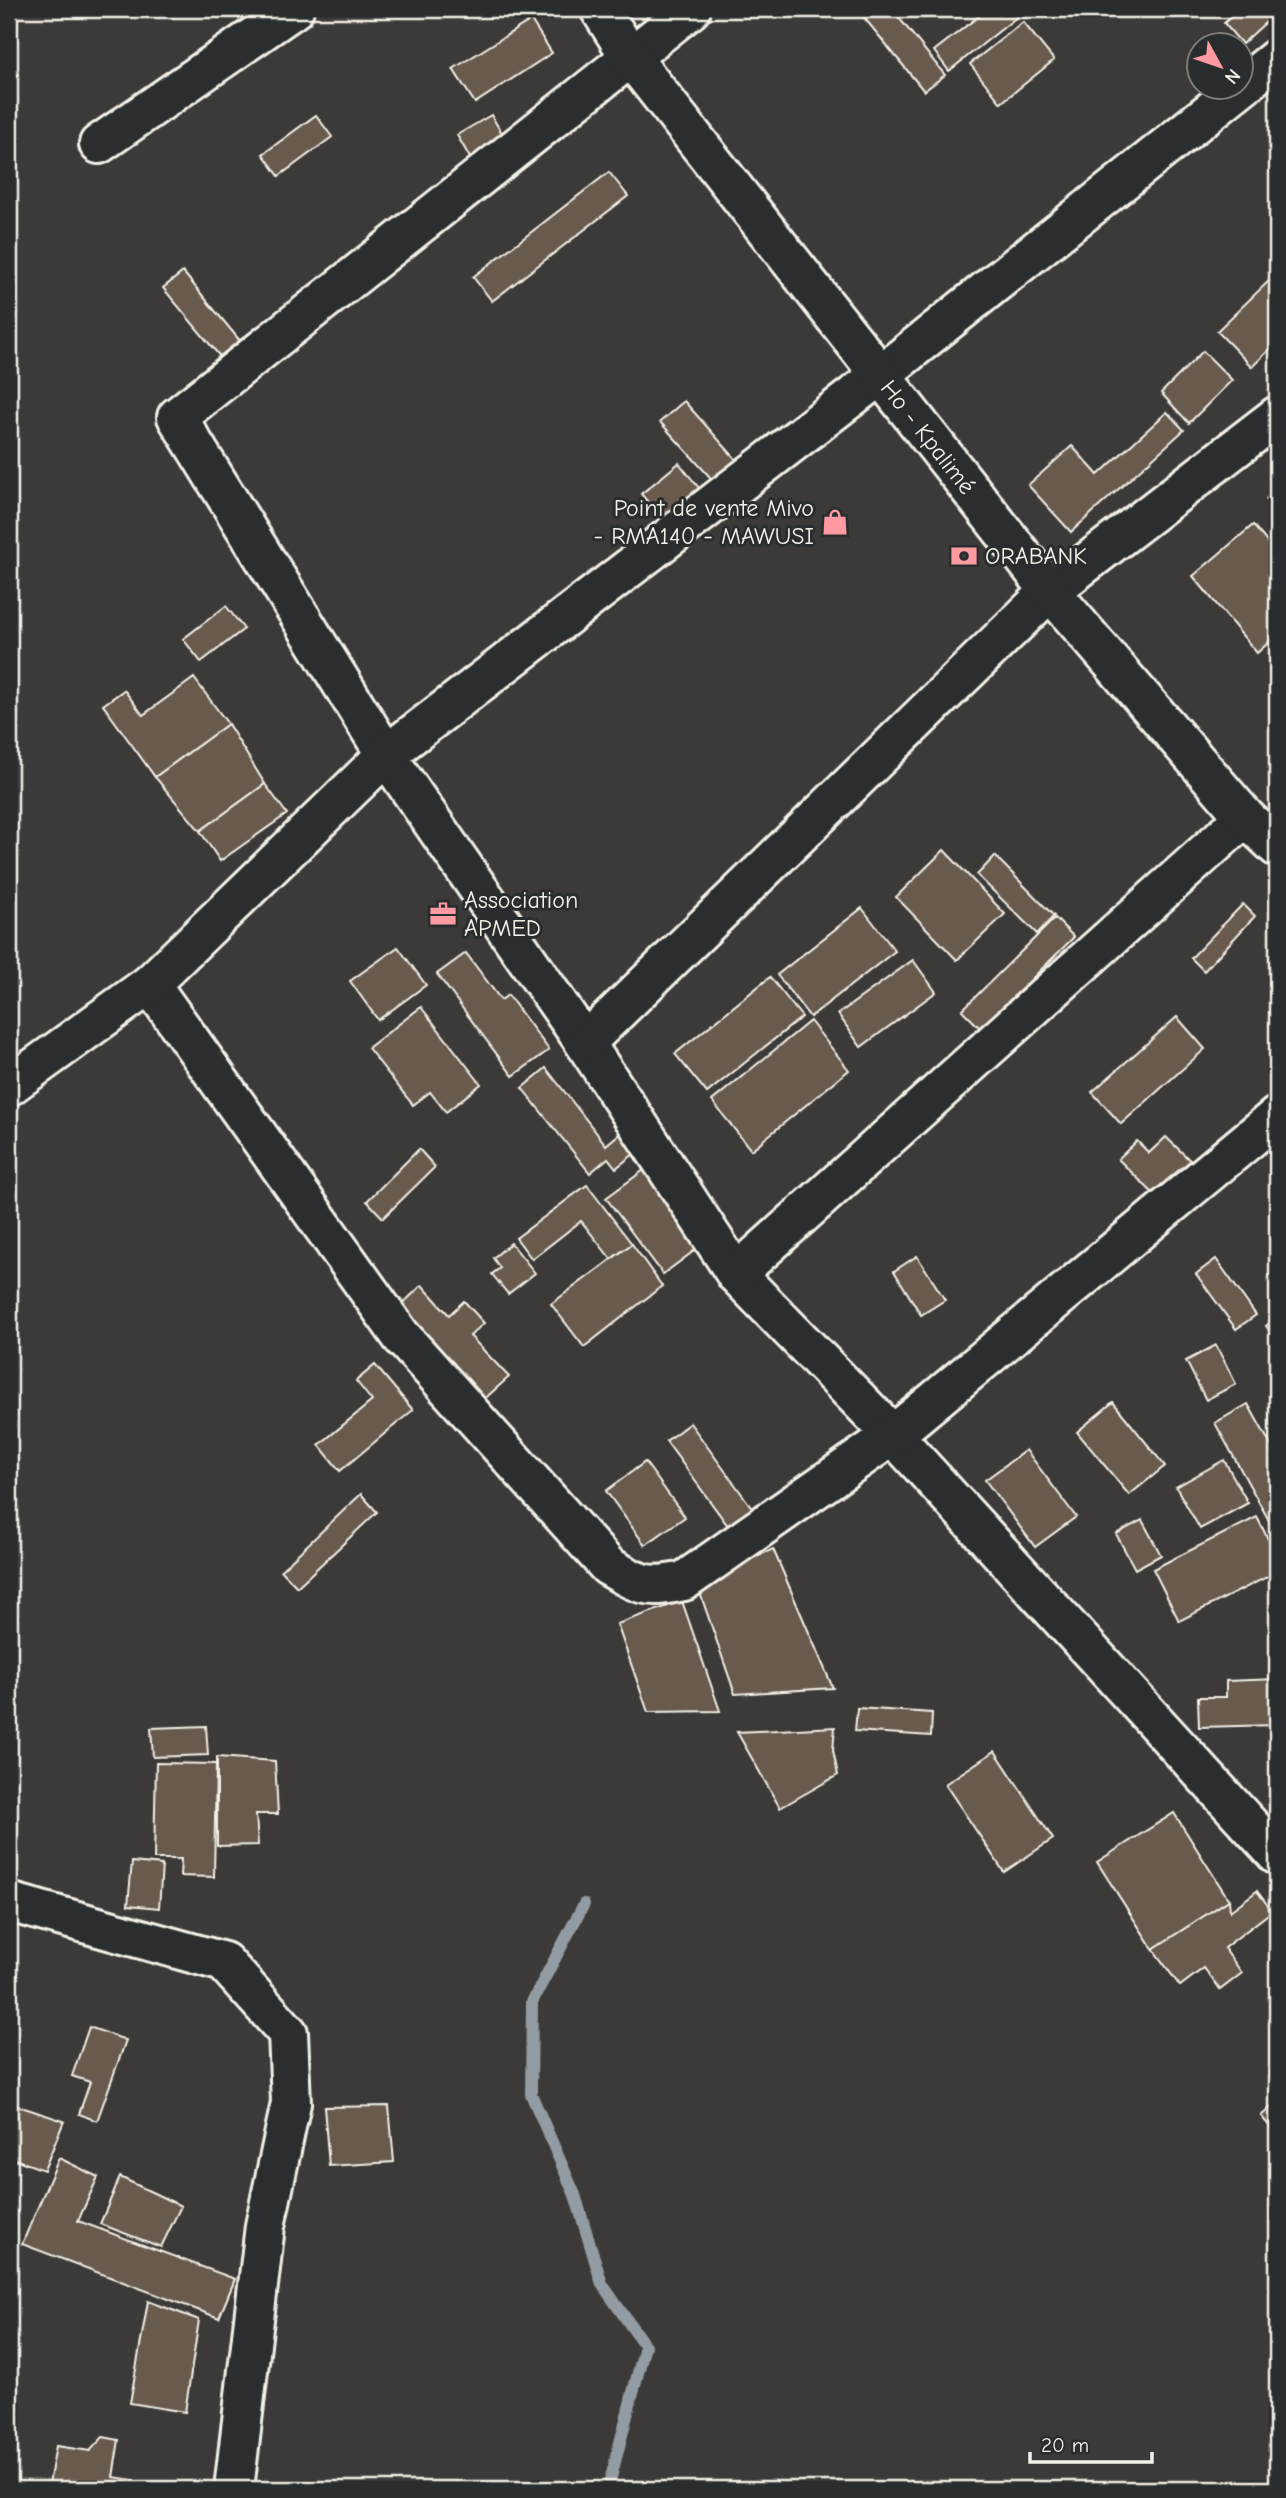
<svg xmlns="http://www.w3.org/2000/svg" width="1286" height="2498" viewBox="0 0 1286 2498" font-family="'Comic Neue',sans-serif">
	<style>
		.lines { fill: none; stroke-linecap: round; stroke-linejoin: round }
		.stream { stroke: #939ca2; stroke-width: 12 }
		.building { fill: #675a4e; stroke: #f4f1e8; stroke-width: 2 }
		.minor-casing { stroke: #f4f1e8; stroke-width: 44 }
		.major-casing { stroke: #f4f1e8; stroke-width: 44 }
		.minor { stroke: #2a2d2e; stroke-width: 38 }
		.major { stroke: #2a2d2e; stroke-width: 38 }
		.labels { text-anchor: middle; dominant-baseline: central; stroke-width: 6; stroke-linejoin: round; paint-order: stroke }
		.street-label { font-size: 24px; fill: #f4f1e8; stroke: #2a2d2e }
		.poi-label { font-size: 24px; fill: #f4f1e8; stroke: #2a2d2e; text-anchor: start }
	</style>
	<rect width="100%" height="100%" fill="#3c3a38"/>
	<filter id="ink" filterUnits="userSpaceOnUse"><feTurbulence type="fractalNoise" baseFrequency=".0143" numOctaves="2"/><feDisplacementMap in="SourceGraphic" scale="14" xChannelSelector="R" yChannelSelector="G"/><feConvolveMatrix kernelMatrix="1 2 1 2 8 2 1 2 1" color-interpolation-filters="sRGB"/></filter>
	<g filter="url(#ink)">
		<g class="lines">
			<polyline class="stream" points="584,1904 532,2002 531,2094 575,2195 602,2284 645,2346 608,2489"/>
		</g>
		<g class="building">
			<polygon points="857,9 892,9 945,75 924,91"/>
			<polygon points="988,9 1027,9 949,71 934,51"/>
			<polygon points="1240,9 1277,9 1277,12 1242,44 1224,23"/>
			<polygon points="531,20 552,53 475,103 453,69"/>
			<polygon points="1023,22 1054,60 1001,103 970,64"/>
			<polygon points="316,115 332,137 279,176 263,154"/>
			<polygon points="491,115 509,145 474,165 457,135"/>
			<polygon points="609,172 628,196 492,301 473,277"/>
			<polygon points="183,272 246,348 227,365 163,288"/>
			<polygon points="1277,273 1277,342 1252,367 1217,331"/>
			<polygon points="1203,351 1232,380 1189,423 1161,393"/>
			<polygon points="684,401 742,466 719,487 660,422"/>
			<polygon points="1167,412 1184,430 1071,532 1028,485 1072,446 1098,475"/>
			<polygon points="679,463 699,488 661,518 641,494"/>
			<polygon points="1277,488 1277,510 1266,499"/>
			<polygon points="1277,513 1277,533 1268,524"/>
			<polygon points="1253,525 1277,554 1277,635 1257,653 1193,576"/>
			<polygon points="226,606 244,629 201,662 183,639"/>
			<polygon points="194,678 228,724 155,777 103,705 124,690 143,715"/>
			<polygon points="228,724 265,784 200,831 155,777"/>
			<polygon points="265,784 287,814 220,861 200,831"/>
			<polygon points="944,850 1005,914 957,960 896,897"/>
			<polygon points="995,856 1054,916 1037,934 977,875"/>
			<polygon points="1243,904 1255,916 1204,971 1191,958"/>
			<polygon points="862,908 895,951 810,1017 777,975"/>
			<polygon points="1055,918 1074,937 981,1029 962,1010"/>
			<polygon points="398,947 426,985 378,1020 350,981"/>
			<polygon points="466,953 501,1000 508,995 549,1050 513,1076 437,974"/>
			<polygon points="913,960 936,992 861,1047 838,1014"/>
			<polygon points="770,977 802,1017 707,1093 675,1054"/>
			<polygon points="421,1007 481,1084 446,1112 430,1092 413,1105 368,1048"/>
			<polygon points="1177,1017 1205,1049 1121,1124 1092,1092"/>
			<polygon points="810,1021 849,1070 751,1150 712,1101"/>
			<polygon points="546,1068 606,1145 624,1130 639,1150 616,1168 608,1158 590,1173 522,1088"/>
			<polygon points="1166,1137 1199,1169 1164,1204 1118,1159 1137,1141 1149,1153"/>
			<polygon points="419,1149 435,1167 383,1218 367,1201"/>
			<polygon points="644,1170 678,1215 714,1236 663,1274 606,1198"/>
			<polygon points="587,1185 632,1244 611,1259 581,1221 532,1259 516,1238"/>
			<polygon points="511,1243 535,1273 508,1294 492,1274 500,1268 493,1258"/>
			<polygon points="632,1244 662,1286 584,1347 551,1304"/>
			<polygon points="917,1256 945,1300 921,1315 894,1271"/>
			<polygon points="1216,1259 1256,1315 1236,1329 1196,1274"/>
			<polygon points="422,1285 449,1315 464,1301 484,1323 470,1336 509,1377 481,1402 395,1311"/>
			<polygon points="1277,1317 1277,1341 1266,1326"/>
			<polygon points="1216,1345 1236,1384 1206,1400 1186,1361"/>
			<polygon points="375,1365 413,1410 340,1471 319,1445 372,1401 356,1381"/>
			<polygon points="1113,1402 1165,1466 1129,1495 1077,1432"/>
			<polygon points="1248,1404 1277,1456 1277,1535 1215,1423"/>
			<polygon points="690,1423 755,1512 731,1530 666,1441"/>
			<polygon points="1026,1450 1076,1517 1035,1547 985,1480"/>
			<polygon points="1224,1460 1248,1503 1200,1529 1176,1487"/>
			<polygon points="645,1462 685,1517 645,1545 606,1491"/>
			<polygon points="361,1494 377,1512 297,1587 281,1570"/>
			<polygon points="1257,1517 1277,1557 1277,1572 1179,1621 1153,1569"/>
			<polygon points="1142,1520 1161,1555 1135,1569 1116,1534"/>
			<polygon points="773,1549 833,1688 735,1694 697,1584"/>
			<polygon points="682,1601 720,1711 648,1712 617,1624"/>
			<polygon points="1277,1679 1277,1725 1199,1727 1198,1697 1226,1697 1226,1681"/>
			<polygon points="857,1708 932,1713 931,1736 855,1731"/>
			<polygon points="206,1726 208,1755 153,1757 151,1728"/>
			<polygon points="835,1727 833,1750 838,1775 780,1808 737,1732"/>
			<polygon points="995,1751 1053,1839 1004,1872 945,1784"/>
			<polygon points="217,1757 275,1761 278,1814 256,1814 258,1845 217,1846"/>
			<polygon points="156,1763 216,1764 214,1877 180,1876 181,1859 154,1859"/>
			<polygon points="1174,1813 1229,1900 1153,1949 1097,1862"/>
			<polygon points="132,1862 162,1865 159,1908 128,1905"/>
			<polygon points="1257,1891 1272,1911 1224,1948 1242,1973 1220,1990 1204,1968 1180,1986 1153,1949 1229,1900 1230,1911"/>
			<polygon points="89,2027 126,2040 97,2121 79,2114 90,2082 72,2076"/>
			<polygon points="1277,2102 1277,2135 1261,2116"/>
			<polygon points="9,2103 64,2121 44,2170 9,2157"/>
			<polygon points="389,2106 394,2162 329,2166 324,2107"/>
			<polygon points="59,2158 98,2177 78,2221 235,2279 219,2318 22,2244"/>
			<polygon points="120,2177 181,2206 161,2247 100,2224"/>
			<polygon points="148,2301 199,2320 185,2412 130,2403"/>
			<polygon points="103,2437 119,2440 113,2477 134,2480 132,2489 48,2489 56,2446 90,2451"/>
		</g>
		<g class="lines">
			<g class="minor-casing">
				<g id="minor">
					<polyline points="691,9 177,417 386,755 585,1043 736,1274 893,1435 1277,1855"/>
					<polyline points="99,144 294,9"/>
					<path d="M150,984L401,1336L608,1566C640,1585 647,1589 684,1581L893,1435L1277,1116"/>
					<polyline points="585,1043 1050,591 1277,416"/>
					<polyline points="9,1086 150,984 386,755 879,376 1277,58"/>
					<polyline points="736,1274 1245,817"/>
					<polyline points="9,1902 224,1962 288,2033 291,2103 265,2226 234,2489"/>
				</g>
			</g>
			<g class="major-casing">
				<polyline id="major" points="600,9 629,55 1050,591 1245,817 1277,847"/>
			</g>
			<use href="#minor" class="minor"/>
			<use href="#major" class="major"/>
		</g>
	</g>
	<defs>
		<g id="shop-bare" transform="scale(2.1)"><path d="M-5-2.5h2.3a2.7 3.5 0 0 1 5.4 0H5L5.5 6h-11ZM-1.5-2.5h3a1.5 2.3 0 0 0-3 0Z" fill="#ff9aa2" stroke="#2a2d2e" stroke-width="2.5" paint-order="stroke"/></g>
		<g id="bank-bare" transform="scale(2.1)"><path d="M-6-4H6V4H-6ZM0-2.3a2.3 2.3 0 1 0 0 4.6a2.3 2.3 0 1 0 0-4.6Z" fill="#ff9aa2" stroke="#2a2d2e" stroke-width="2.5" paint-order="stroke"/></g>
		<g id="office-bare" transform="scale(2.1)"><path d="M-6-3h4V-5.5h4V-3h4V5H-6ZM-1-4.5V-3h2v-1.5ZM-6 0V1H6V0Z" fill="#ff9aa2" stroke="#2a2d2e" stroke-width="2.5" paint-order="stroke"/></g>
	</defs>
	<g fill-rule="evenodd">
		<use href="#shop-bare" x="835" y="522"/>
		<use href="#bank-bare" x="964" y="556"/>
		<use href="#office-bare" x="443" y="914"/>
	</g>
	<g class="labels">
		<g class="street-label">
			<text transform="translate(928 437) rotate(52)">Ho - Kpalimé</text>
		</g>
		<g class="poi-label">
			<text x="814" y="508" text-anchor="end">Point de vente Mivo<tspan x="814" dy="28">- RMA140 - MAWUSI</tspan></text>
			<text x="985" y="556">ORABANK</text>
			<text x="464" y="900">Association<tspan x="464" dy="28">APMED</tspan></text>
		</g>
	</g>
	<rect width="1286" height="2498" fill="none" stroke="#2a2d2e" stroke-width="35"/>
	<rect x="18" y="18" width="1251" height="2463" fill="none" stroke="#f4f1e8" stroke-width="2.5" filter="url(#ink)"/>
	<g transform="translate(1220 66) rotate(130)"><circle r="33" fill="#2a2d2e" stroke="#7b7b78" stroke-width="2"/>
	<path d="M0-5L12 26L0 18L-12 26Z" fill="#ff9aa2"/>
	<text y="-10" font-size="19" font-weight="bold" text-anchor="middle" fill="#f4f1e8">N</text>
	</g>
	<path d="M1030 2452v10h122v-10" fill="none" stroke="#f4f1e8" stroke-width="3.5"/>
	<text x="1041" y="2452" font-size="21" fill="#f4f1e8" stroke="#2a2d2e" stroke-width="5" paint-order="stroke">20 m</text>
</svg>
